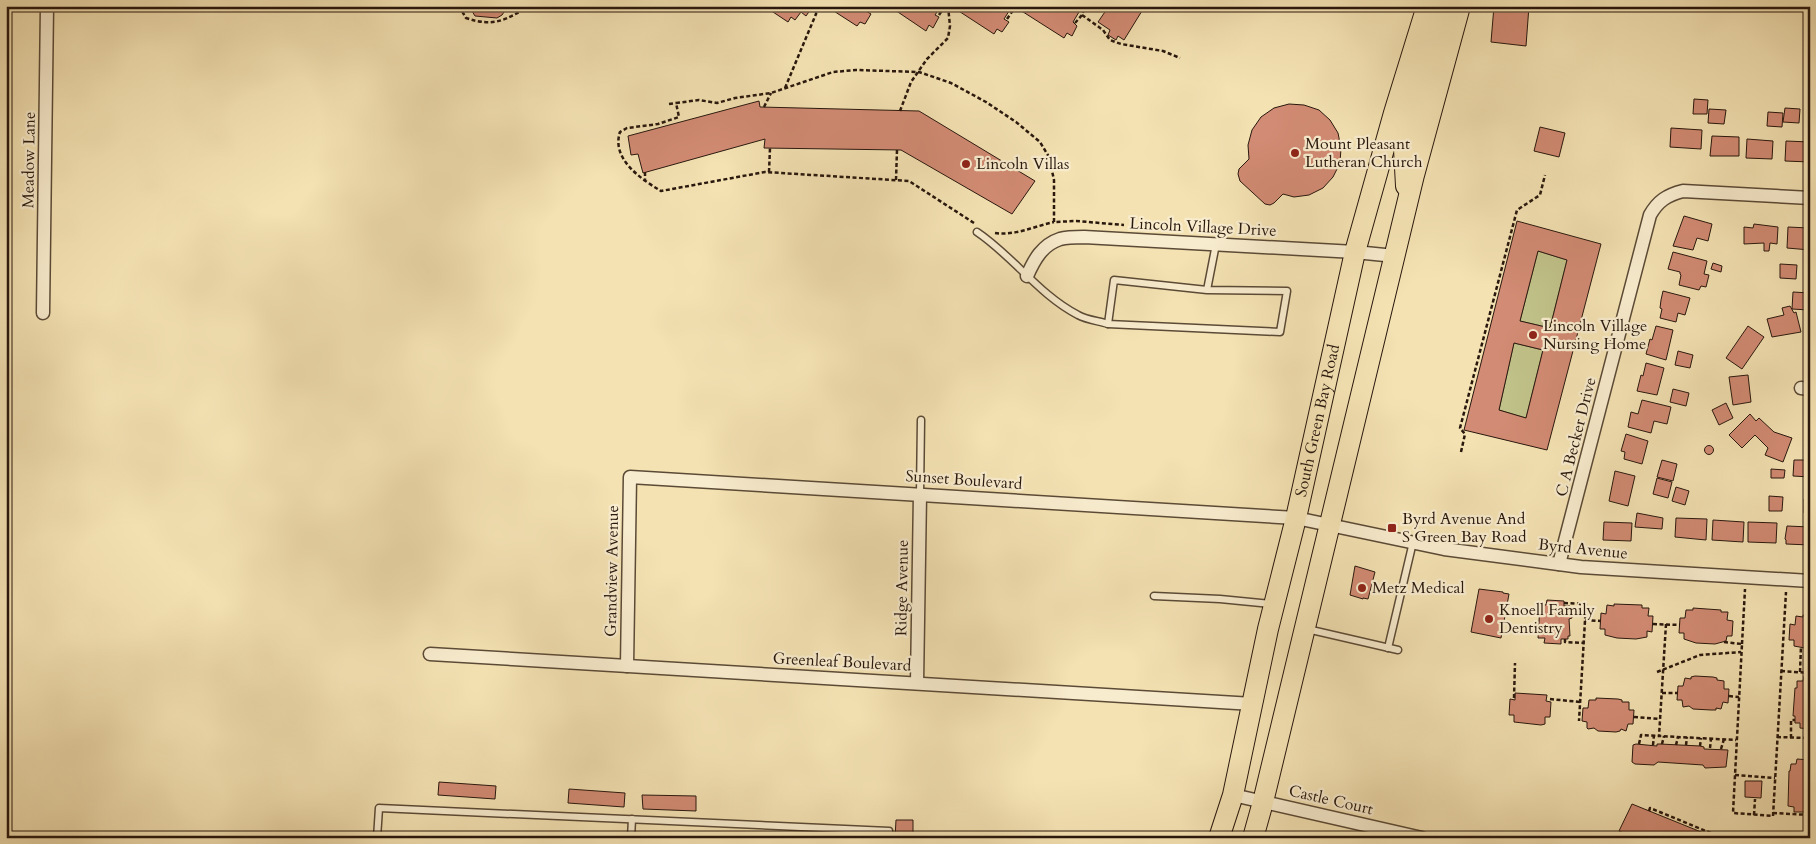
<svg xmlns="http://www.w3.org/2000/svg" width="1816" height="844" viewBox="0 0 1816 844" font-family="Cardo,serif">
	<style>
		.green { fill: #c0c289; stroke: #746c4b }
		.building { fill: #d28b74; stroke: #28170d; fill-rule: evenodd }
		.lines { fill: none; stroke-linecap: round; stroke-linejoin: round }
		.service-casing { stroke: #5b4a36; stroke-width: 9 }
		.minor-casing { stroke: #5b4a36; stroke-width: 15 }
		.primary-casing { stroke: #28170d; stroke-width: 22 }
		.path { stroke: #28170d; stroke-width: 2.5; stroke-dasharray: 4 2.5; stroke-linecap: butt }
		.service { stroke: #f8ecce; stroke-width: 6 }
		.minor { stroke: #f8ecce; stroke-width: 12 }
		.primary { stroke: #f4e2b3; stroke-width: 20 }
		.poi-dot { fill: #8f2418; stroke: #f8ecce; stroke-width: 2 }
		.labels { text-anchor: middle; dominant-baseline: central; stroke-width: 4.5; stroke-linejoin: round; paint-order: stroke }
		.poi-label { font-size: 16px; fill: #28170d; stroke: #f8ecce; text-anchor: start }
		.street-label { font-size: 16px; fill: #28170d; stroke: #f8ecce }
	</style>
	<rect width="100%" height="100%" fill="#f4e2b3"/>
	<filter id="stains"><feTurbulence type="fractalNoise" baseFrequency=".004" numOctaves="4"/><feColorMatrix values="0 0 0 0 .2 0 0 0 0 .09 0 0 0 0 .02 0 0 0 .5 -.17"/></filter>
	<radialGradient id="worn" r=".72"><stop offset=".6" stop-color="#630" stop-opacity="0"/><stop offset="1" stop-color="#630" stop-opacity=".3"/></radialGradient>
	<g class="green">
		<polygon points="1538,251 1567,260 1550,328 1520,321"/>
		<polygon points="1514,343 1543,350 1526,418 1499,410"/>
	</g>
	<g class="building">
		<polygon points="469,6 508,6 502,15 497,18 475,16"/>
		<polygon points="764,6 813,6 806,16 801,12 795,20 791,17 788,22"/>
		<polygon points="826,6 869,6 866,11 871,14 865,24 860,22 857,26"/>
		<polygon points="889,6 941,6 935,15 939,17 933,28 929,25 926,31"/>
		<polygon points="951,6 1008,6 1011,8 1004,19 1009,22 1002,32 997,29 994,34"/>
		<polygon points="1022,6 1070,6 1079,12 1073,22 1077,26 1072,36 1067,33 1064,38 1020,10"/>
		<polygon points="1109,6 1145,6 1124,40 1118,36 1116,40 1108,35 1110,30 1098,22"/>
		<polygon points="1494,6 1529,6 1526,46 1491,42"/>
		<polygon points="1694,99 1708,100 1707,114 1693,114"/>
		<polygon points="759,101 760,107 919,111 1035,181 1012,214 901,150 764,148 765,139 643,173 638,154 631,155 628,136"/>
		<polygon points="1289,104 1304,105 1319,110 1330,120 1338,133 1341,148 1340,163 1333,177 1323,188 1309,195 1294,197 1283,194 1274,203 1270,205 1265,204 1240,181 1238,174 1239,169 1249,159 1248,145 1252,130 1261,117 1274,108"/>
		<polygon points="1785,108 1800,109 1799,123 1783,122"/>
		<polygon points="1709,109 1726,110 1724,124 1708,123"/>
		<polygon points="1768,112 1783,113 1782,127 1767,126"/>
		<polygon points="1540,127 1565,133 1559,157 1534,151"/>
		<polygon points="1671,128 1702,130 1701,149 1670,147"/>
		<polygon points="1712,136 1739,137 1739,156 1710,156"/>
		<polygon points="1747,139 1773,141 1772,159 1746,158"/>
		<polygon points="1786,141 1810,142 1810,162 1785,161"/>
		<polygon points="1684,216 1712,224 1708,241 1697,238 1693,250 1673,246"/>
		<path d="M1517,221L1601,244L1547,450L1464,430ZM1538,251L1567,260L1550,328L1520,321ZM1514,343L1543,350L1526,418L1499,410Z"/>
		<polygon points="1754,224 1778,227 1777,244 1770,243 1769,251 1764,251 1764,243 1744,244 1744,227 1753,228"/>
		<polygon points="1788,227 1809,228 1810,250 1787,248"/>
		<polygon points="1673,252 1707,261 1704,274 1709,275 1706,287 1701,286 1699,290 1679,285 1681,275 1680,274 1680,272 1668,269"/>
		<polygon points="1713,263 1722,266 1721,272 1711,269"/>
		<polygon points="1780,264 1797,265 1796,279 1780,278"/>
		<polygon points="1663,291 1690,298 1685,315 1678,313 1676,322 1660,318 1662,309 1660,308 1661,300"/>
		<polygon points="1793,292 1810,293 1809,310 1792,309"/>
		<polygon points="1790,306 1794,313 1796,312 1801,332 1772,337 1767,319 1784,315 1782,308"/>
		<polygon points="1656,326 1673,330 1666,360 1646,354 1650,339 1652,340"/>
		<polygon points="1748,326 1764,337 1742,369 1726,358"/>
		<polygon points="1678,351 1693,355 1690,368 1675,365"/>
		<polygon points="1646,363 1664,368 1657,395 1637,391 1641,375 1643,376"/>
		<polygon points="1748,375 1751,402 1733,405 1729,377"/>
		<polygon points="1673,389 1689,393 1686,406 1670,402"/>
		<polygon points="1642,400 1671,407 1667,424 1654,421 1651,433 1628,427 1631,412 1638,414"/>
		<polygon points="1726,403 1733,418 1719,425 1712,410"/>
		<polygon points="1750,414 1756,421 1759,418 1774,432 1792,438 1783,462 1765,455 1768,448 1755,435 1742,448 1729,435"/>
		<polygon points="1626,434 1648,441 1642,464 1624,459 1625,452 1621,451"/>
		<circle cx="1709" cy="450" r="4.5"/>
		<polygon points="1662,460 1677,464 1673,481 1657,477"/>
		<polygon points="1794,460 1810,460 1810,477 1793,476"/>
		<polygon points="1771,469 1785,470 1784,478 1771,478"/>
		<polygon points="1615,471 1635,476 1628,506 1609,501"/>
		<polygon points="1657,478 1672,482 1668,498 1653,494"/>
		<polygon points="1676,487 1689,491 1685,505 1672,501"/>
		<polygon points="1769,496 1783,497 1782,511 1769,511"/>
		<polygon points="1804,499 1810,499 1810,514 1804,513"/>
		<polygon points="1637,513 1663,518 1662,529 1635,527"/>
		<polygon points="1676,518 1707,519 1706,540 1675,537"/>
		<polygon points="1713,520 1744,522 1743,542 1712,540"/>
		<polygon points="1604,522 1632,523 1631,541 1603,540"/>
		<polygon points="1748,522 1777,523 1776,543 1748,542"/>
		<polygon points="1787,526 1810,527 1810,545 1786,544 1786,540 1785,539"/>
		<polygon points="1355,566 1375,572 1368,599 1363,598 1363,599 1350,595"/>
		<polygon points="1479,589 1503,592 1503,593 1509,594 1501,638 1471,632"/>
		<polygon points="1547,600 1564,601 1564,606 1570,606 1570,612 1572,612 1572,618 1569,619 1570,636 1568,636 1568,639 1561,639 1561,644 1544,643 1545,638 1538,638 1540,605 1546,605"/>
		<polygon points="1614,604 1642,605 1642,608 1649,608 1648,616 1653,616 1652,632 1647,631 1647,637 1636,639 1617,638 1605,635 1605,629 1600,629 1601,613 1606,614 1607,605 1614,606"/>
		<polygon points="1693,608 1721,610 1721,612 1728,612 1727,620 1733,621 1732,636 1727,636 1726,641 1715,644 1696,643 1684,639 1684,633 1679,633 1680,618 1685,618 1686,610 1693,610"/>
		<polygon points="1803,615 1810,615 1810,649 1794,646 1794,640 1789,640 1790,624 1795,625 1796,616 1803,617"/>
		<polygon points="1695,676 1713,677 1717,678 1717,680 1724,681 1724,689 1729,689 1728,703 1723,702 1721,709 1716,708 1716,710 1711,710 1693,709 1689,706 1683,707 1682,700 1677,700 1678,686 1683,686 1685,678 1691,679 1691,677"/>
		<polygon points="1804,676 1810,676 1810,729 1800,728 1800,723 1795,723 1795,716 1793,716 1795,688 1797,688 1797,681 1803,681"/>
		<polygon points="1515,693 1547,695 1546,701 1551,702 1550,717 1545,717 1545,724 1541,725 1514,722 1514,715 1509,715 1510,699 1515,700"/>
		<polygon points="1596,698 1618,699 1622,700 1622,702 1629,702 1629,710 1634,710 1633,724 1628,724 1626,731 1621,729 1620,731 1616,732 1598,731 1594,728 1588,729 1587,728 1587,722 1582,721 1583,708 1588,708 1589,700 1596,700"/>
		<polygon points="1636,744 1657,746 1657,744 1660,744 1700,746 1704,747 1704,749 1728,750 1726,767 1705,768 1703,765 1658,762 1654,765 1635,764 1632,762 1633,745"/>
		<polygon points="1797,759 1810,760 1809,812 1794,812 1794,807 1788,806 1789,771 1790,771 1791,764 1796,764"/>
		<polygon points="1745,781 1762,781 1761,798 1745,797"/>
		<polygon points="439,782 496,786 495,799 438,795"/>
		<polygon points="569,789 625,793 624,807 568,803"/>
		<polygon points="642,795 696,796 696,811 643,809"/>
		<polygon points="1632,804 1711,836 1710,838 1635,838 1619,831"/>
		<polygon points="896,820 913,820 913,838 895,838"/>
	</g>
	<g class="lines">
		<g class="service-casing">
			<g id="service">
				<path d="M977,232C1013,256 1039,295 1078,315C1087,320 1099,321 1108,324"/>
				<polyline points="1207,290 1287,291 1280,332 1108,324 1114,280 1207,290 1216,244"/>
				<polyline points="920,494 921,420"/>
				<polyline points="1154,596 1220,599 1271,604"/>
				<polyline points="1307,629 1398,650"/>
				<polyline points="1388,648 1413,542"/>
				<polyline points="377,838 379,808 889,831 889,838"/>
				<polyline points="631,838 632,819"/>
			</g>
		</g>
		<g class="minor-casing">
			<g id="minor">
				<path d="M1027,276C1034,260 1042,245 1060,239C1067,237 1077,237 1084,237L1355,252L1395,256"/>
				<polyline points="43,313 47,6"/>
				<polyline points="1801,388 1810,389"/>
				<path d="M1559,564L1650,215C1658,201 1667,195 1683,191L1810,198"/>
				<polyline points="430,654 1253,704"/>
				<polyline points="627,666 630,477 1296,518 1444,549 1581,567 1810,581"/>
				<polyline points="917,683 920,494"/>
				<polyline points="1233,795 1422,838"/>
			</g>
		</g>
		<g class="primary-casing">
			<g id="primary">
				<polyline points="1406,186 1404,149 1441,6"/>
				<path id="s1" d="M1219,838L1233,795L1268,629L1296,518L1355,252L1394,113L1427,6"/>
				<polyline points="1253,838 1263,802 1414,175 1460,6"/>
			</g>
		</g>
		<g class="path">
			<path d="M459,6L466,18C496,28 505,19 531,6"/>
			<polyline points="870,10 872,6"/>
			<polyline points="939,15 945,6"/>
			<polyline points="1082,15 1103,30 1110,40 1121,44 1163,51 1180,58"/>
			<polyline points="1007,19 1016,6"/>
			<polyline points="1075,23 1082,15 1085,6"/>
			<polyline points="785,88 816,14 817,6"/>
			<polyline points="669,104 676,103"/>
			<polyline points="764,107 771,93"/>
			<polyline points="900,111 911,82 927,59 948,38 950,26 948,6"/>
			<polyline points="645,172 645,180"/>
			<polyline points="769,172 770,148"/>
			<polyline points="896,180 897,150"/>
			<path d="M974,223L909,181L765,172L661,191C641,179 611,159 620,132L627,128L658,124L679,117L676,103L699,100L717,103L735,98L771,93L833,72L856,70L919,72L951,83L986,102L1016,122L1040,142L1049,157L1054,180V222L1076,221L1124,225"/>
			<path d="M995,233C1015,236 1035,226 1054,222"/>
			<polyline points="1461,452 1465,434 1460,428 1517,210 1540,195 1545,175"/>
			<polyline points="1564,603 1586,604 1579,721"/>
			<polyline points="1585,620 1601,621"/>
			<polyline points="1653,624 1680,625"/>
			<polyline points="1666,624 1659,736 1736,740"/>
			<polyline points="1565,639 1565,642 1584,643"/>
			<polyline points="1724,642 1742,644 1733,813 1773,816 1786,592"/>
			<polyline points="1742,644 1745,589"/>
			<polyline points="1781,671 1810,673"/>
			<polyline points="1657,672 1700,655 1741,652"/>
			<polyline points="1800,672 1801,646"/>
			<polyline points="1662,693 1678,693"/>
			<polyline points="1729,696 1739,697"/>
			<polyline points="1514,698 1515,663"/>
			<polyline points="1550,699 1580,702"/>
			<polyline points="1634,717 1660,719"/>
			<polyline points="1777,737 1807,738"/>
			<polyline points="1791,738 1791,720 1795,720"/>
			<polyline points="1639,744 1641,735 1659,736"/>
			<polyline points="1662,744 1664,736"/>
			<polyline points="1653,745 1654,735"/>
			<polyline points="1676,745 1678,737"/>
			<polyline points="1686,745 1687,737"/>
			<polyline points="1700,746 1701,738"/>
			<polyline points="1710,748 1711,739"/>
			<polyline points="1721,749 1724,739"/>
			<polyline points="1806,760 1807,729"/>
			<polyline points="1735,775 1775,778"/>
			<polyline points="1649,811 1650,808 1723,838"/>
			<polyline points="1773,813 1810,815"/>
			<polyline points="1754,815 1755,799"/>
		</g>
		<use href="#service" class="service"/>
		<use href="#minor" class="minor"/>
		<use href="#primary" class="primary"/>
	</g>
	<g class="poi-dot">
		<circle cx="1295" cy="153" r="5"/>
		<circle cx="966" cy="164" r="5"/>
		<circle cx="1533" cy="335" r="5"/>
		<rect x="1387" y="523" width="10" height="10" rx="2.5"/>
		<circle cx="1362" cy="588" r="5"/>
		<circle cx="1489" cy="619" r="5"/>
	</g>
	<g class="labels">
		<g class="poi-label">
			<text x="1305" y="144">Mount Pleasant<tspan x="1305" dy="18">Lutheran Church</tspan></text>
			<text x="976" y="164">Lincoln Villas</text>
			<text x="1543" y="326">Lincoln Village<tspan x="1543" dy="18">Nursing Home</tspan></text>
			<text x="1402" y="519">Byrd Avenue And<tspan x="1402" dy="18">S Green Bay Road</tspan></text>
			<text x="1372" y="588">Metz Medical</text>
			<text x="1499" y="610">Knoell Family<tspan x="1499" dy="18">Dentistry</tspan></text>
		</g>
		<g class="street-label">
			<text transform="translate(29 160) rotate(-89)">Meadow Lane</text>
			<text transform="translate(1203 227) rotate(3)">Lincoln Village Drive</text>
			<text stroke="none"><textPath href="#s1" startOffset="429">South Green Bay Road</textPath></text>
			<text transform="translate(1576 437) rotate(-76)">C A Becker Drive</text>
			<text transform="translate(964 480) rotate(4)">Sunset Boulevard</text>
			<text transform="translate(1583 549) rotate(6)">Byrd Avenue</text>
			<text transform="translate(612 571) rotate(-89)">Grandview Avenue</text>
			<text transform="translate(902 588) rotate(-89)">Ridge Avenue</text>
			<text transform="translate(842 662) rotate(3)">Greenleaf Boulevard</text>
			<text transform="translate(1331 800) rotate(13)">Castle Court</text>
		</g>
	</g>
	<rect width="1816" height="844" fill="none" stroke="#f4e2b3" stroke-width="25"/>
	<rect x="8" y="8" width="1801" height="829" fill="none" stroke="#28170d" stroke-width="2.5"/>
	<rect x="12" y="12" width="1791" height="819" fill="none" stroke="#28170d"/>
	<rect width="100%" height="100%" filter="url(#stains)"/>
	<rect width="100%" height="100%" fill="url(#worn)"/>
</svg>
